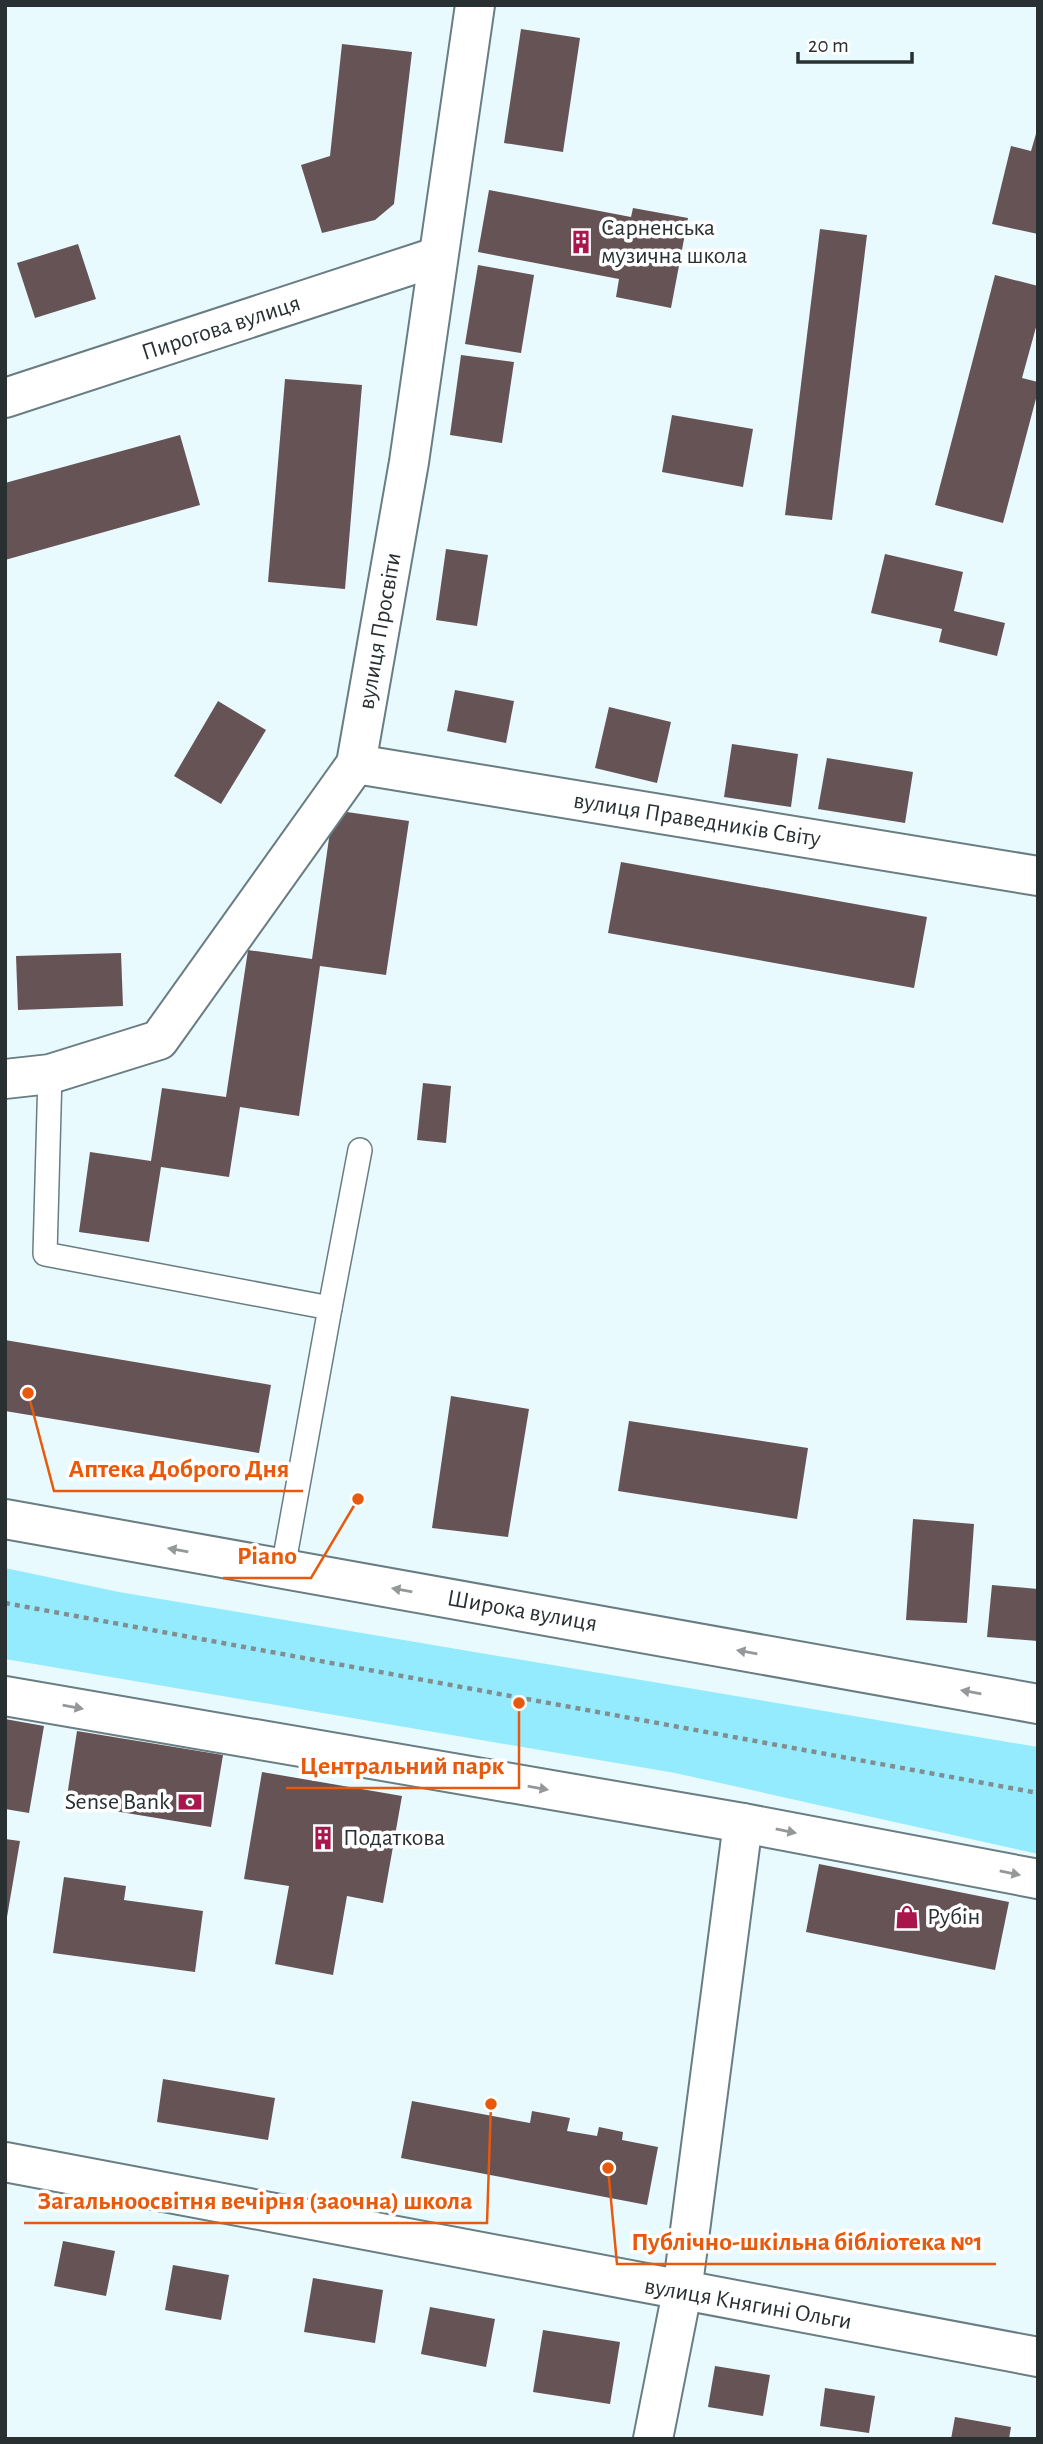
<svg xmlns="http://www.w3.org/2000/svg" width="1043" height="2444" viewBox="0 0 1043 2444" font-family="'Alegreya Sans',sans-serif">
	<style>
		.green { fill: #95ebfe }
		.building { fill: #655356 }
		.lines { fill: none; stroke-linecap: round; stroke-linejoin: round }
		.service-casing { stroke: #697d82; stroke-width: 26 }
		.minor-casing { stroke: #697d82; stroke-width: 42 }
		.path { stroke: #818e91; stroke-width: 4.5; stroke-dasharray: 5 5; stroke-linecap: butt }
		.service { stroke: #fff; stroke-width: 23 }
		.minor { stroke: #fff; stroke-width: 38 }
		.oneway { fill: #949898 }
		.labels { text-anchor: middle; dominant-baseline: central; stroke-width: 7; stroke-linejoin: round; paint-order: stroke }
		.poi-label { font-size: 24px; fill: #283032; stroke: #fff; text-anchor: start }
		.street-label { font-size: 24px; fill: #283032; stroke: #fff }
		.leader { fill: none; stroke: #e8590c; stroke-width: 2.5 }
		.callout-dot { fill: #e8590c; stroke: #fff; stroke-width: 2.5 }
		.callout-label { font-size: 26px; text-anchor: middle; font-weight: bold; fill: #e8590c; stroke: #fff; stroke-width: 7; stroke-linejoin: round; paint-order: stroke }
	</style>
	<rect width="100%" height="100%" fill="#e9faff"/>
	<polygon class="green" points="5,1568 119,1592 1038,1747 1038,1854 675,1773 5,1659"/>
	<g class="building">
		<polygon points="521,29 580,38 563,152 504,143"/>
		<polygon points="342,44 412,52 394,204 375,220 322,233 301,165 330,156"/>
		<polygon points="1038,127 1038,234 992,224 1011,146 1031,151"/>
		<polygon points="489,190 631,217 633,208 688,218 671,308 616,297 619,279 478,252"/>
		<polygon points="820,229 867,235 832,520 785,515"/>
		<polygon points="78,244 96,299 35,318 17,263"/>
		<polygon points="478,265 534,275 521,353 465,344"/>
		<polygon points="995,275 1038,286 1038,320 1022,378 1038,382 1038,391 1003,523 935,505"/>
		<polygon points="461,355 514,362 502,443 450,435"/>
		<polygon points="285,379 362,385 345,589 268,582"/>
		<polygon points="672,415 753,429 743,487 662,472"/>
		<polygon points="180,435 200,505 5,560 5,483"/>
		<polygon points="446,549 488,555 477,626 436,620"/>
		<polygon points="885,554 963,572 954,611 1005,623 997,656 939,642 942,629 871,613"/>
		<polygon points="455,690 514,701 506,743 447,731"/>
		<polygon points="218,701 266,730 221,804 174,776"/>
		<polygon points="609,707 671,722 657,783 595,768"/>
		<polygon points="732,744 798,754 791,807 724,797"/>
		<polygon points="827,758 913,772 905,823 818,809"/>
		<polygon points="333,810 409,821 386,975 320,966 299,1116 240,1107 229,1177 161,1167 149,1242 79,1232 90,1152 151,1161 162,1088 226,1097 248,950 312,959"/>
		<polygon points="621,862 927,917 914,988 608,933"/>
		<polygon points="121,953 123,1006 18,1010 16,956"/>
		<polygon points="423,1083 451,1086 446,1143 417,1140"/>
		<polygon points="5,1340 271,1385 259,1453 5,1411"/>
		<polygon points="451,1396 529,1409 508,1537 432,1528"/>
		<polygon points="629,1421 808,1448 797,1519 618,1491"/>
		<polygon points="913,1519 974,1524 967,1623 906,1620"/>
		<polygon points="992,1585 1038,1589 1038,1641 987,1637"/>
		<polygon points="5,1719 44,1726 29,1813 5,1809"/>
		<polygon points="77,1731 223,1755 211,1827 66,1803"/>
		<polygon points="262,1772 402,1796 383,1903 347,1896 333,1975 275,1964 289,1886 244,1879"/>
		<polygon points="5,1839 20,1841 7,1917 5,1917"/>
		<polygon points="819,1864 1009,1902 995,1970 806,1932"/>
		<polygon points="64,1877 126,1886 124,1900 203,1911 195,1972 53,1953"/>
		<polygon points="163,2079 275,2098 268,2140 157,2122"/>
		<polygon points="412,2101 530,2123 532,2111 570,2118 567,2131 597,2136 599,2127 623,2132 622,2140 658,2147 647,2205 401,2158"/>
		<polygon points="63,2241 115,2251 106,2296 54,2286"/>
		<polygon points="173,2265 229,2275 221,2320 165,2310"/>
		<polygon points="313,2278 383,2290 375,2343 304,2332"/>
		<polygon points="430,2307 495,2319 486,2367 421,2354"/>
		<polygon points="543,2330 620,2342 610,2404 533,2392"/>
		<polygon points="715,2366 770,2375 763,2416 708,2407"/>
		<polygon points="825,2388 875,2396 869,2433 820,2426"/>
		<polygon points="955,2417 1011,2427 1009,2439 951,2439"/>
	</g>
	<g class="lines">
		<g class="service-casing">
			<g id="service">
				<polyline points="50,1074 45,1254 330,1308 283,1568"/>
				<polyline points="330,1308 360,1150"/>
			</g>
		</g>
		<g class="minor-casing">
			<g id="minor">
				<polyline points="5,398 436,257"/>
				<polyline points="356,764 1038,876"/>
				<polyline points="5,1079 50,1074 159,1040 356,764 409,462 475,5"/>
				<polyline points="5,1519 1038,1704"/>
				<polyline points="5,1696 743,1823 1038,1879"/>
				<polyline points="5,2162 1038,2357"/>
				<polyline points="653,2439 682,2292 743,1823"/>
			</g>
		</g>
		<polyline class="path" points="5,1603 1038,1793"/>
		<use href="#service" class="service"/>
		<use href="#minor" class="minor"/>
	</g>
	<defs><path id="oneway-solid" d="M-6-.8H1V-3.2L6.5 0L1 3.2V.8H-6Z" transform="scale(1.75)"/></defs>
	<g class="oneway">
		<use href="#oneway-solid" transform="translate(178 1550) rotate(-170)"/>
		<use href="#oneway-solid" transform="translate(402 1590) rotate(-170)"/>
		<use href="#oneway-solid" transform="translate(747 1652) rotate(-170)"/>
		<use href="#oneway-solid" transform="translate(971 1692) rotate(-170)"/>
		<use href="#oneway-solid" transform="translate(73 1707) rotate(10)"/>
		<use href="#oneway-solid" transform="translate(538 1788) rotate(10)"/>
		<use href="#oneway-solid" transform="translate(786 1831) rotate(11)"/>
		<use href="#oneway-solid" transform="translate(1010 1873) rotate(11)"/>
	</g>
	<defs>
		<g id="building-bare" transform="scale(1.89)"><path d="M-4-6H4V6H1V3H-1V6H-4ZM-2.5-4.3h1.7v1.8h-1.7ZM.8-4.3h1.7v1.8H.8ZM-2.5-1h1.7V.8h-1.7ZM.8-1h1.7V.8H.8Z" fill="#a9164c" stroke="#fff" stroke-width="2.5" paint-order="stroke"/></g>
		<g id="bank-bare" transform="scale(1.89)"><path d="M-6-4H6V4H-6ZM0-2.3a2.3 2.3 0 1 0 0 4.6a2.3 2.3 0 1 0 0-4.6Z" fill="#a9164c" stroke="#fff" stroke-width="2.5" paint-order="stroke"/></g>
		<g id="shop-bare" transform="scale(1.89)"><path d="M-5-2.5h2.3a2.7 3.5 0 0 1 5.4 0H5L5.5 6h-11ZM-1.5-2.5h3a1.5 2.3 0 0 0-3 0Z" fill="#a9164c" stroke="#fff" stroke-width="2.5" paint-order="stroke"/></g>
	</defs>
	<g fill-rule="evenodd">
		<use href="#building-bare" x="581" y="242"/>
		<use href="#bank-bare" x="190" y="1802"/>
		<use href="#building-bare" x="323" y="1838"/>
		<use href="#shop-bare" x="907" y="1917"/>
	</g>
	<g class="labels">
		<g class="poi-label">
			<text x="601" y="228">Сарненська<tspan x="601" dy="28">музична школа</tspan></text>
			<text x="170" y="1802" text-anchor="end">Sense Bank</text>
			<text x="343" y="1838">Податкова</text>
			<text x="927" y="1917">Рубін</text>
		</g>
		<g class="street-label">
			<text transform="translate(221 328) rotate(-18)">Пирогова вулиця</text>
			<text transform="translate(380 631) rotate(-80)">вулиця Просвіти</text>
			<text transform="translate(697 820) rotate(9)">вулиця Праведників Світу</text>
			<text transform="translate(522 1611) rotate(10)">Широка вулиця</text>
			<text transform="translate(748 2304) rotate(10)">вулиця Княгині Ольги</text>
		</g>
	</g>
	<path class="leader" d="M28 1393L54 1491H303M358 1499L311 1578H223M519 1703L519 1788H286M491 2104L487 2223H24M608 2168L617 2264H996"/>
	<g class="callout-dot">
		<circle cx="28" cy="1393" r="7"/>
		<circle cx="358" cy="1499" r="7"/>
		<circle cx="519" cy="1703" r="7"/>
		<circle cx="491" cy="2104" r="7"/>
		<circle cx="608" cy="2168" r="7"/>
	</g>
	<g class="callout-label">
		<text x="179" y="1477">Аптека Доброго Дня</text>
		<text x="267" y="1564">Piano</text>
		<text x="402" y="1774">Центральний парк</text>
		<text x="255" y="2209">Загальноосвітня вечірня (заочна) школа</text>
		<text x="807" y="2250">Публічно-шкільна бібліотека №1</text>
	</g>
	<rect width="1043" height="2444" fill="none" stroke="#283032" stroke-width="14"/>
	<path d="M798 52v10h114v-10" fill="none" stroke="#283032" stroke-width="3.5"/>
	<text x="808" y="52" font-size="21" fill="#283032" stroke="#ffffff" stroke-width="5" paint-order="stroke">20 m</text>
</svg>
